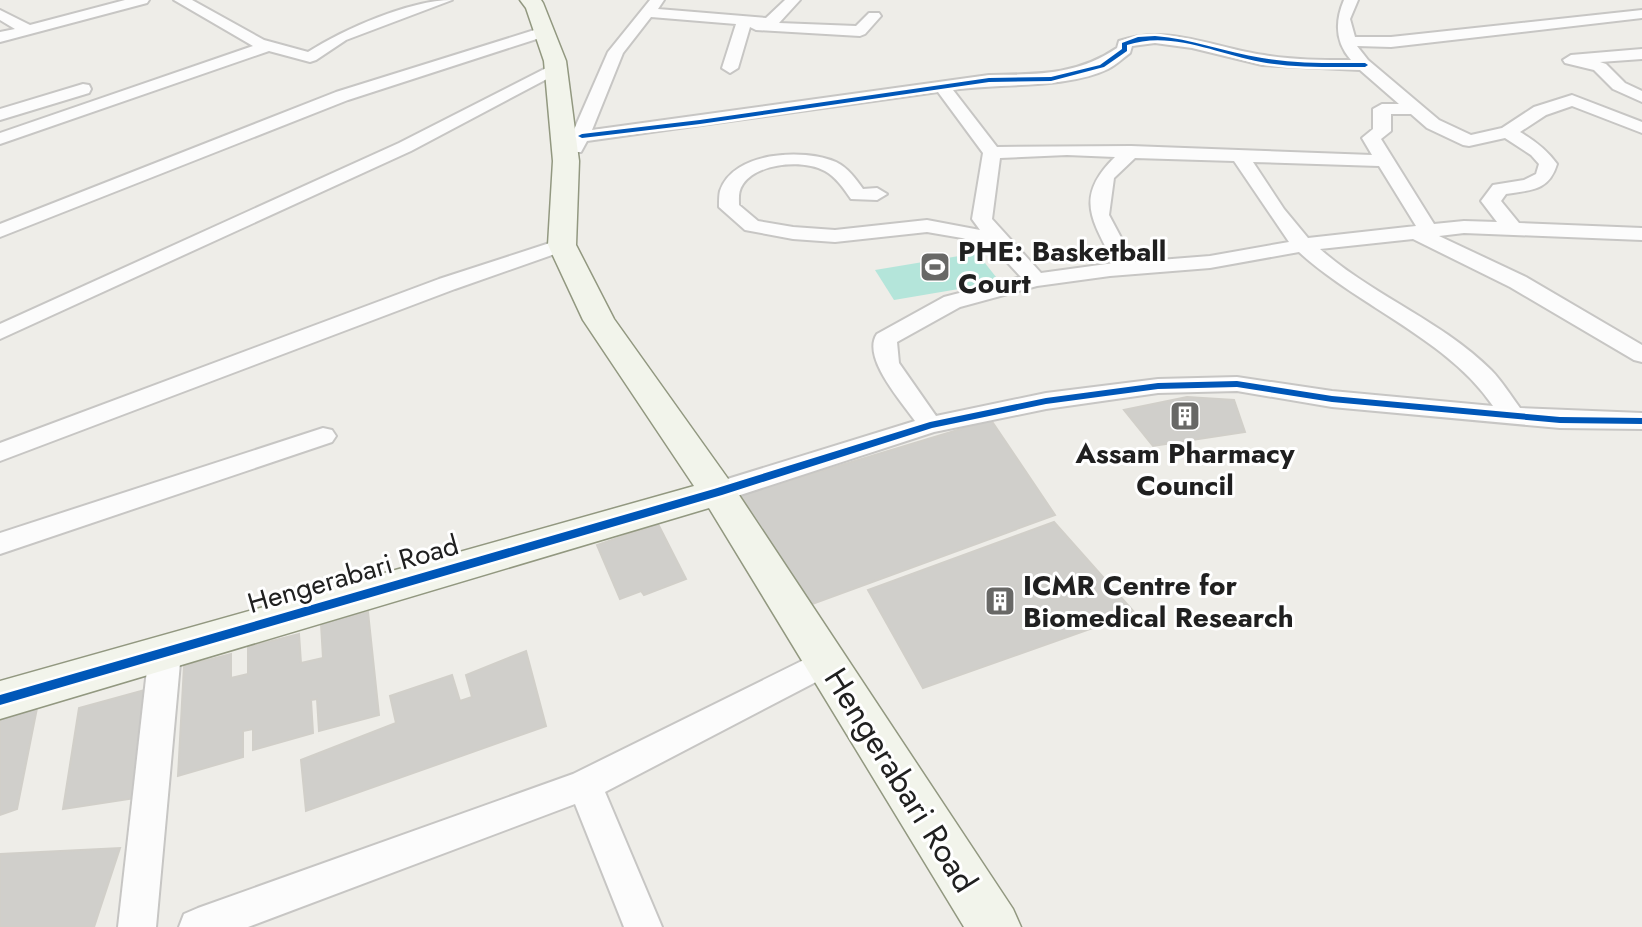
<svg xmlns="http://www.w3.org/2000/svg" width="1642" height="927" viewBox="0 0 1642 927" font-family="Jost,sans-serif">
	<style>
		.pitch { fill: #b4e5da }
		.building { fill: #d0cfcb; stroke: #d1cfc9; stroke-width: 2 }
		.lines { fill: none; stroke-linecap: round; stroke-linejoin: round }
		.street-casing { stroke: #c7c6c4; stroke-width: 4 }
		.secondary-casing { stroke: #929880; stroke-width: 3 }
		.street { fill: #fcfcfc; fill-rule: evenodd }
		.secondary { fill: #f2f4eb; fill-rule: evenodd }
		.cycleway-casing { stroke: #fff; stroke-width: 5 }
		.cycleway { fill: #0057b8; fill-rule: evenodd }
		.labels { text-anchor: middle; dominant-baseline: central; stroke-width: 6; stroke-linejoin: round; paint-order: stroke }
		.poi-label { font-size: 28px; font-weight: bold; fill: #202020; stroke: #fff; text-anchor: start }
		.street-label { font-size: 28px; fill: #202020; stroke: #fff }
		.near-street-label { font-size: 33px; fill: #202020; stroke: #fff }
	</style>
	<rect width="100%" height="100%" fill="#eeede8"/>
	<polygon class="pitch" points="977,253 1000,282 894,300 875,270"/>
	<g class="building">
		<polygon points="1187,397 1234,400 1245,432 1153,446 1124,410"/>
		<polygon points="991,420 1055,515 804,607 739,496"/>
		<polygon points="1054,522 1135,613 923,688 868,590"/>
		<polygon points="658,524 686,579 644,595 641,591 620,599 597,545"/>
		<polygon points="368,612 379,715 319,731 317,699 311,700 313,733 253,750 253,729 243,731 243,757 178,776 184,666 231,654 231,678 248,674 248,647 299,634 301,663 323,658 321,624"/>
		<polygon points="526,651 546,726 306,811 301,760 396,723 390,696 452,675 460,701 472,697 466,675"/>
		<polygon points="148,689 136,798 63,809 79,708"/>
		<polygon points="38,703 17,809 0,815 0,713"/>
		<polygon points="120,848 94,927 0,927 0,854"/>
	</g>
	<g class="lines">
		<g class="street-casing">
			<g id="street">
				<polygon points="125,0 149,0 147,3 0,42 0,32 15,29 0,20 0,10 30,25"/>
				<path d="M174,0H192L264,40L308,52C344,29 410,0 452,0L346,40L316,60L310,62L269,51L0,144V133L253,46Z"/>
				<path d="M650,0H664L658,9L766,18L785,0H800L779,23L856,26L869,13H879L881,16L865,34L860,36L756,30L750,27L738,68L730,73L722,68L736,24L651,17L623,53L592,130L989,75C1036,74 1076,76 1117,48L1119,41C1169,24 1214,48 1264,55C1292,60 1322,60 1351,60C1335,42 1335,21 1344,0H1358L1350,19L1355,37H1391L1642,10V18L1391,47L1357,46L1368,60L1439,120L1471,135L1502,128L1534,107L1572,95L1642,122V133L1572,106L1546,115L1520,132C1535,141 1547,150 1557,164C1549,191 1531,190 1506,194L1501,201L1519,223L1642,228V240L1464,233L1439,236L1526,277L1642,345V362L1634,360L1510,287L1413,239L1320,249C1372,295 1442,321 1491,370C1502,381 1511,396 1520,408L1642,413V429L1560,428L1332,407L1237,391L1158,393L1046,409L934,432L728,499L718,501L708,499L705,492L708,485L915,421C902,402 861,357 877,334L944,297L1021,277L993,247L962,238L927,232L835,242L793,239L745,230L719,207C719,202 719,195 720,191C733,151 805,148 836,162C848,168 856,179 863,189L877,188L887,194L877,200L851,199C844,189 836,177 825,171C803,159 758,163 743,184C738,191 739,198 739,205L758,221L793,227L835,230L927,220L980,230L972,219L983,153L938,92L587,141L581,152H569L566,148L608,52ZM1155,43L1192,48L1262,65L1360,70L1399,104H1382L1373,109V129L1362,138L1372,155L1131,146L997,147L953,90C1000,83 1067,89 1108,69C1116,65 1123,58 1130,53L1132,46ZM1391,114H1411L1427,128L1463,145L1469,146L1505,138L1531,155L1539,164L1536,174L1524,180L1493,185L1481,201L1497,222L1464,221L1434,224L1381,139L1391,131ZM1067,155L1115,157C1074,197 1092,220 1114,263L1041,273L992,219L1000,158ZM1135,158L1234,161L1289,242L1210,256L1134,262L1109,215L1114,178ZM1253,162L1379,166L1416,226L1308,238L1284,209ZM1299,252C1358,306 1449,340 1493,406L1332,391L1237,377L1158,379L1046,393L936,416L899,363L897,342L960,307L1037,286L1110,276L1210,268Z"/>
				<polygon points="544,27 552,32 549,35 348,100 0,237 0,224 336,92"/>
				<polygon points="1642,49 1642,59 1600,62 1606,64 1625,83 1642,91 1642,102 1613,89 1594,70 1565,63 1563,60 1571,55"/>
				<polygon points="556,63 564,68 562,71 411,151 0,339 0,324 399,143"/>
				<polygon points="83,84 89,85 91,89 89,93 0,120 0,109"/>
				<polygon points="562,239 569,241 572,245 569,249 455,289 0,461 0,443 439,279"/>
				<polygon points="323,428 332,430 336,436 332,442 0,554 0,533"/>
				<polygon points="165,640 176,643 181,652 156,927 118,927 149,652 154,643"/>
				<polygon points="826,649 837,653 842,662 837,671 605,792 662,927 624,927 575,804 248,927 179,927 184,914 198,908 573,774"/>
			</g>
		</g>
		<g class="secondary-casing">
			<polygon id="secondary" points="520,0 541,0 543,3 566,61 579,161 576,245 614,319 731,483 1013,909 1021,927 964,927 709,508 0,719 0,681 694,486 583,320 548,245 553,161 544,61 526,8"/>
		</g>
		<use href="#street" class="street"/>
		<use href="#secondary" class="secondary"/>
		<g class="cycleway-casing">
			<g id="cycleway">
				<path d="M1155,36C1192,39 1225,52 1262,58C1296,64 1331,63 1365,63L1368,65L1365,67C1331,67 1295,68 1261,62C1218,54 1171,30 1127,45V51L1104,67L1051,81L989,82L700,124L582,138L578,136L582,134L700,120L989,78L1051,77L1100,65L1122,49V43L1138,37Z"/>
				<polygon points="1237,381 1332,396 1560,417 1642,418 1642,424 1560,423 1332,402 1237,387 1158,389 1046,404 932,428 722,495 0,705 0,695 714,489 930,422 1046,398 1158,383"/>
			</g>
		</g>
		<use href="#cycleway" class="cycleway"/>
	</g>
	<defs>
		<g id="stadium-square" transform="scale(1.575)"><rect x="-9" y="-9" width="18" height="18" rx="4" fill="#686866" stroke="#fff"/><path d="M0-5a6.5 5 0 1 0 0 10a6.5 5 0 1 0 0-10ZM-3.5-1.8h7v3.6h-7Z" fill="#fff"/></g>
		<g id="building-square" transform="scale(1.575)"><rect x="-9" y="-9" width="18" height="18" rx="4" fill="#686866" stroke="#fff"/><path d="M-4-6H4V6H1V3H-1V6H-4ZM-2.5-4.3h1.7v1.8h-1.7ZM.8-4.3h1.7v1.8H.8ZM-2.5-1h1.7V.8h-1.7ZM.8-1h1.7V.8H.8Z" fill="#fff"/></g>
	</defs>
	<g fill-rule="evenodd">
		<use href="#stadium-square" x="935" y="267"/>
		<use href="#building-square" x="1185" y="416"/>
		<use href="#building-square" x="1000" y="601"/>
	</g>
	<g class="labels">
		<g class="poi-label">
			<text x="958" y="251">PHE: Basketball<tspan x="958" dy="32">Court</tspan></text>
			<text x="1185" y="453" text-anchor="middle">Assam Pharmacy<tspan x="1185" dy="32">Council</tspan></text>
			<text x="1023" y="585">ICMR Centre for<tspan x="1023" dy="32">Biomedical Research</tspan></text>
		</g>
		<g class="street-label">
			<text transform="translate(353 574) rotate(-16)">Hengerabari Road</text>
		</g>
		<g class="near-street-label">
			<text transform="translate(901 780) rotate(58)">Hengerabari Road</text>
		</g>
	</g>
</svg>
